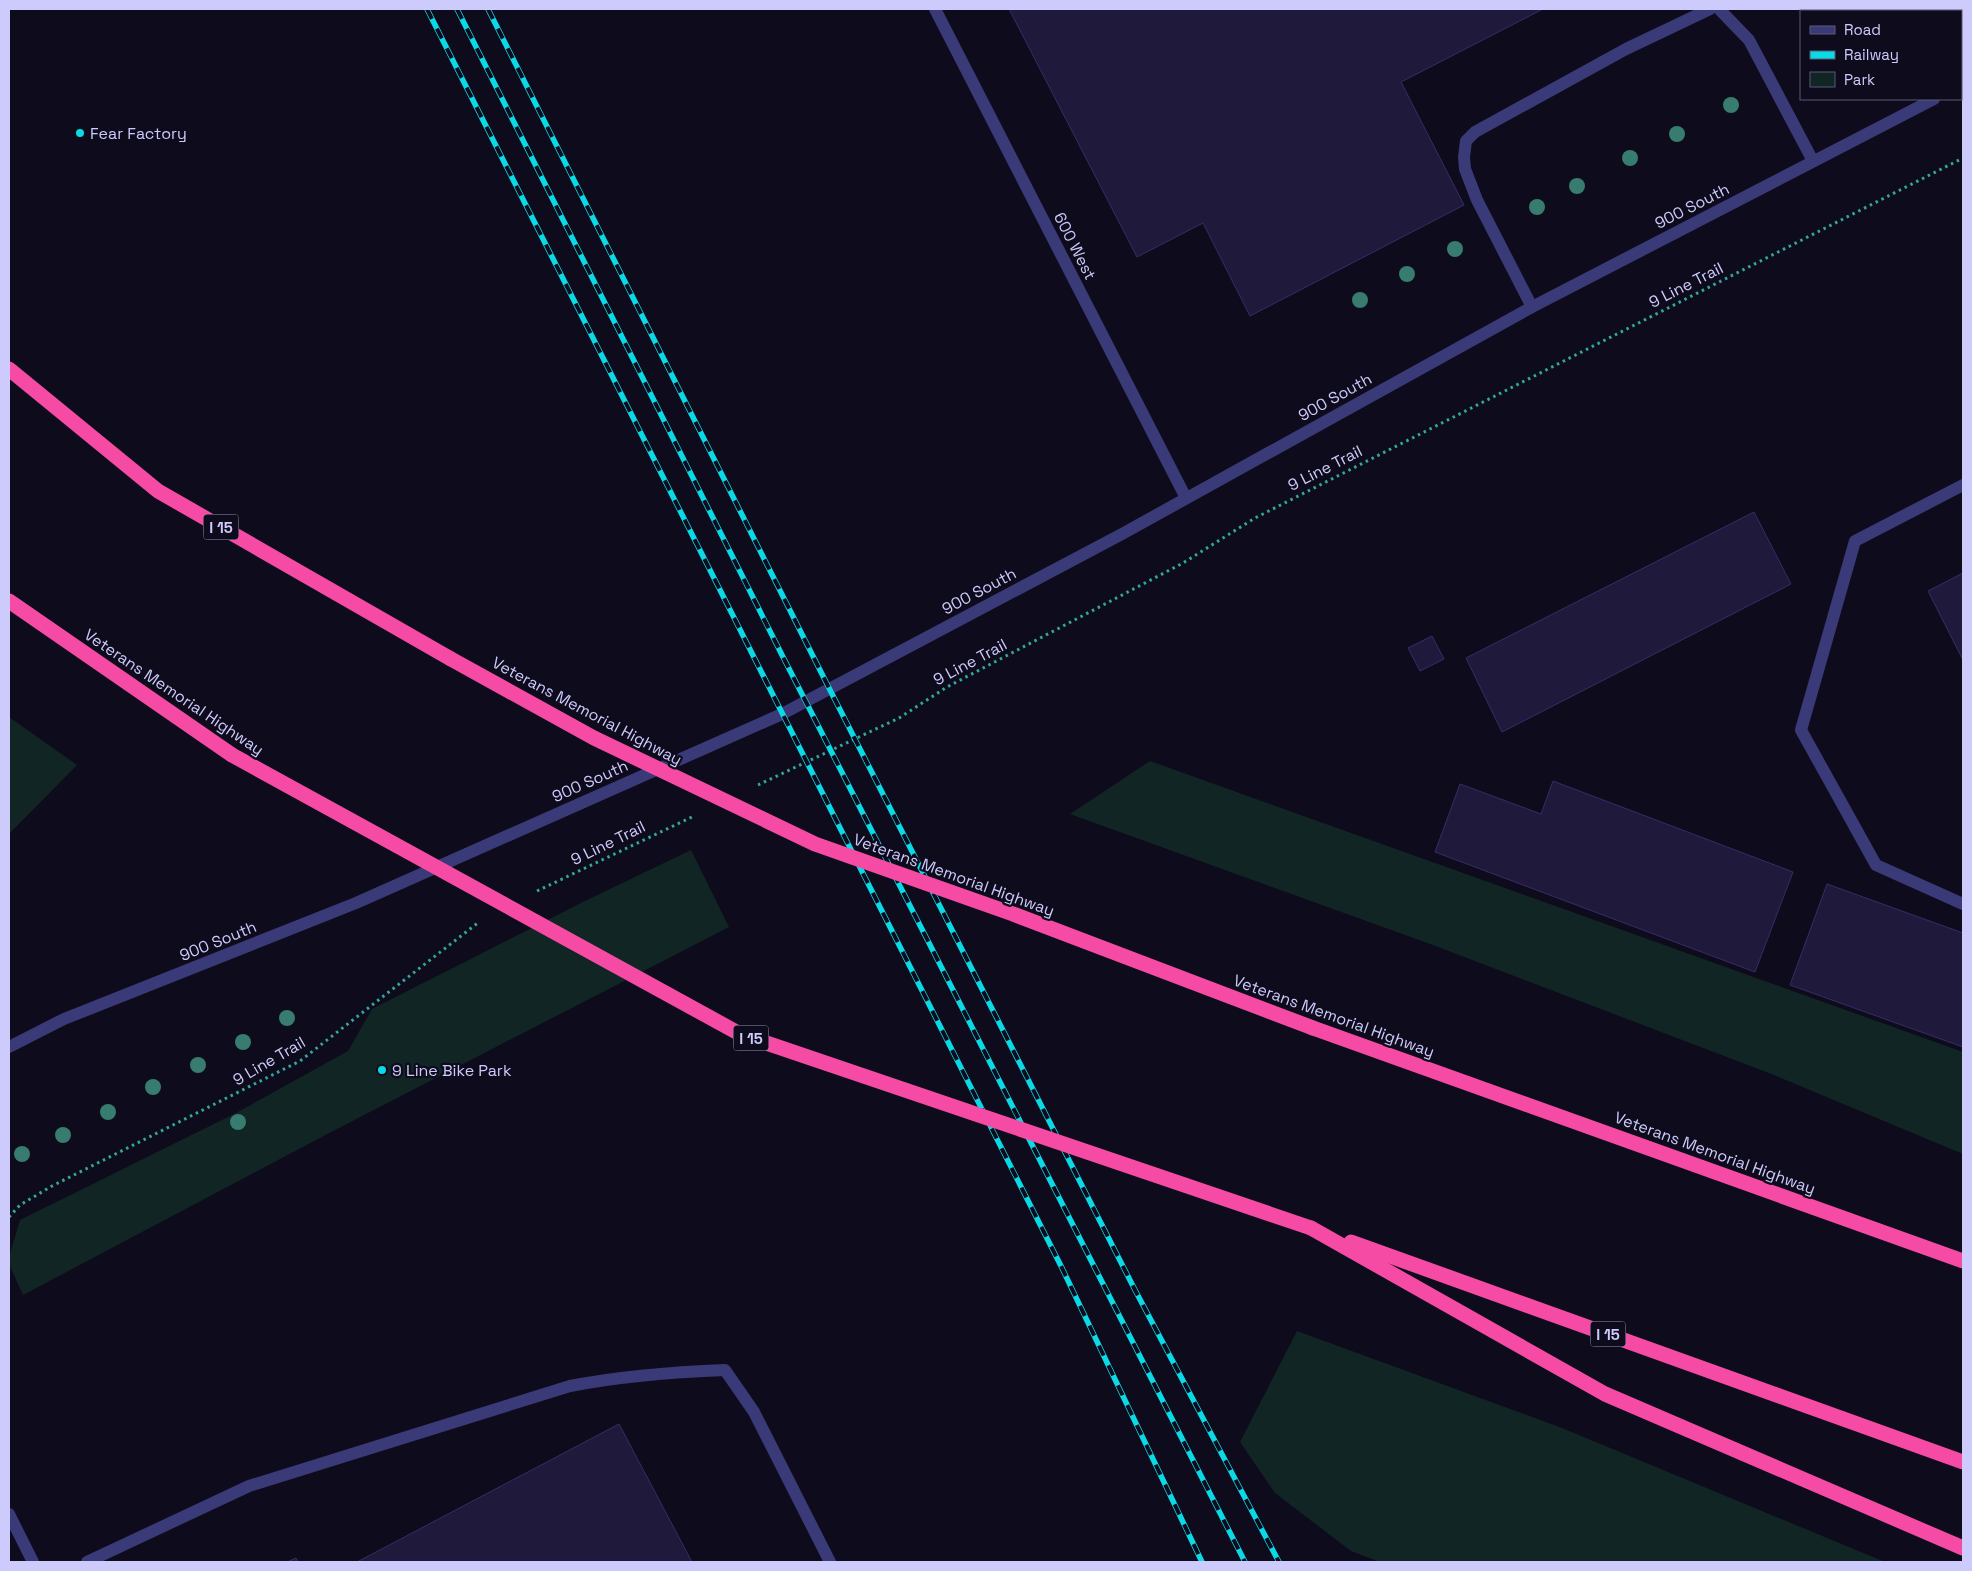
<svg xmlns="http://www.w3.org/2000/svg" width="1972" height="1571" viewBox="0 0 1972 1571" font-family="'Space Grotesk',sans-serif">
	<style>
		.green { fill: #102524 }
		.building { fill: #1f193c; stroke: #362d66 }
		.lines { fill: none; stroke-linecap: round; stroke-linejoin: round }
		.path { stroke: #33a79b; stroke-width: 3; stroke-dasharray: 2.5 4; stroke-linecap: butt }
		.service { stroke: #3a3a78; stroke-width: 12 }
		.minor { stroke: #3a3a78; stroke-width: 12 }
		.tertiary { stroke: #3a3a78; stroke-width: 12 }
		.motorway { stroke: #f64ba4; stroke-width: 15 }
		.rail-casing { stroke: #0cd9e6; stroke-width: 5.5 }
		.rail { stroke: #0e0c1c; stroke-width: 4; stroke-dasharray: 11; stroke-linecap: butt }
		.motorway-bridge { stroke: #f64ba4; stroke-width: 15 }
		.tree { fill: #387c6f }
		.poi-dot { fill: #0cd9e6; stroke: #0e0c1c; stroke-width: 2 }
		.labels { text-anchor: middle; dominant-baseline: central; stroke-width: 4.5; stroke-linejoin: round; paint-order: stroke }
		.shield { fill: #0e0c1c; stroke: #9491b9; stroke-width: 1 }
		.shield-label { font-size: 15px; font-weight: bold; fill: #cdcafc }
		.poi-label { font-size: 16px; fill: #cdcafc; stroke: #0e0c1c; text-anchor: start }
		.street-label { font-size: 16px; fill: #cdcafc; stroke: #0e0c1c }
	</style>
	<rect width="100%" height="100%" fill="#0e0c1c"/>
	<g class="green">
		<polygon points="9,717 77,765 9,834"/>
		<polygon points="1150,761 1963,1052 1963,1154 1774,1075 1433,945 1070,814"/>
		<polygon points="691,850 729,927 335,1130 23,1295 9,1264 9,1257 20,1220 236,1113 348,1051 372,1009 585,901"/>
		<polygon points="1297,1331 1562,1428 1885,1562 1380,1562 1351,1551 1275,1493 1240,1442"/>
	</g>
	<g class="building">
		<polygon points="1009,9 1543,9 1401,82 1464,205 1250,316 1203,223 1137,257"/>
		<polygon points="1754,512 1791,584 1502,732 1466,658"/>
		<polygon points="1963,573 1963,660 1928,591"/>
		<polygon points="1432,636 1444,659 1420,671 1408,648"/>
		<polygon points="1553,781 1793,872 1755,972 1435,852 1460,784 1541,814"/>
		<polygon points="1827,884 1963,933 1963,1047 1790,985"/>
		<polygon points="619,1424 692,1562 357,1562"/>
		<polygon points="296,1558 298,1562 287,1562"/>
	</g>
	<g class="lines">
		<g class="path">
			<polyline points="758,785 899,718 947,687 1183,563 1255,518 1963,158"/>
			<polyline points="537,891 692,817"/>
			<polyline points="9,1217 20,1205 52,1186 300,1061 479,922"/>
		</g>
		<g class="service">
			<polyline points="1719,9 1749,40 1813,161"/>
			<polyline points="1532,307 1477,200 1465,169 1464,157 1466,141 1475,132 1626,49 1710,9"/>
			<polyline points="1963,485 1855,541 1801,730 1876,865 1963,904"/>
			<path d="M87,1562L249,1486L570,1386C622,1376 673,1372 725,1370L754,1412L830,1562"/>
		</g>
		<g class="minor">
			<polyline points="935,9 1186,498"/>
			<polyline points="9,1514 33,1562"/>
		</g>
		<g class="tertiary">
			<polyline points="1961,85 1963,84"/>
			<polyline points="9,1047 64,1019 356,903 782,714 1122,534 1532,307 1934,99"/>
		</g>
		<g class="motorway">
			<polyline points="9,369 158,491 451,659"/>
			<polyline points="9,601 232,755"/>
			<polyline points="1313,1028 1963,1261"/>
			<polyline points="1311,1228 1605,1394 1963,1548"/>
			<polyline points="1351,1242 1963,1462"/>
		</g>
		<g class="rail-casing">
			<g id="rail">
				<polyline points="427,9 1062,1268 1202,1562"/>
				<polyline points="457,9 782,655 1245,1562"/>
				<polyline points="488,9 829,688 1135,1290 1279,1562"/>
			</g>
		</g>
		<use href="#rail" class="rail"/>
		<g class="motorway-bridge">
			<polyline points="451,659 594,738 815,844 1013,914 1313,1028"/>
			<polyline points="232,755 740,1034 1311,1228"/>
		</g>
	</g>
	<g class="tree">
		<circle cx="1731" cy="105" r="8"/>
		<circle cx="1677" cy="134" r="8"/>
		<circle cx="1630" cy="158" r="8"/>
		<circle cx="1577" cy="186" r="8"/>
		<circle cx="1537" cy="207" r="8"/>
		<circle cx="1455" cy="249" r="8"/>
		<circle cx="1407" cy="274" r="8"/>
		<circle cx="1360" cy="300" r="8"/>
		<circle cx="287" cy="1018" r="8"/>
		<circle cx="243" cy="1042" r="8"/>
		<circle cx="198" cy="1065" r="8"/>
		<circle cx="153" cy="1087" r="8"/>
		<circle cx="108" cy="1112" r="8"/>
		<circle cx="238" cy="1122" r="8"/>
		<circle cx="63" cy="1135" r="8"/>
		<circle cx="22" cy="1154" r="8"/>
	</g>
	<g class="poi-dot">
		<circle cx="80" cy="133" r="5"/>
		<circle cx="382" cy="1070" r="5"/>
	</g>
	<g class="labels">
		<g class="shield">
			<rect x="203.5" y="514.5" width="35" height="25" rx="4"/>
			<rect x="733.5" y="1025.5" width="35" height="25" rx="4"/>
			<rect x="1590.5" y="1321.5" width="35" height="25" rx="4"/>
		</g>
		<g class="shield-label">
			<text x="221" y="527">I 15</text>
			<text x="751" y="1038">I 15</text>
			<text x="1608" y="1334">I 15</text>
		</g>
		<g class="poi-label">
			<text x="90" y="133">Fear Factory</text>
			<text x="392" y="1070">9 Line Bike Park</text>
		</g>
		<g class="street-label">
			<text transform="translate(1692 206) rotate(-27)">900 South</text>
			<text transform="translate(1075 246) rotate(63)">600 West</text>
			<text transform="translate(1686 285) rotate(-27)">9 Line Trail</text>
			<text transform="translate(1335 397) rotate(-29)">900 South</text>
			<text transform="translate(1325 468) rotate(-27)">9 Line Trail</text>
			<text transform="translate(979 591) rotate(-28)">900 South</text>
			<text transform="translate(970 662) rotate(-28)">9 Line Trail</text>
			<text transform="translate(174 692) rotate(34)">Veterans Memorial Highway</text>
			<text transform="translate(587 711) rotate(28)">Veterans Memorial Highway</text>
			<text transform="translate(590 781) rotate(-24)">900 South</text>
			<text transform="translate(608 843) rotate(-26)">9 Line Trail</text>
			<text transform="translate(954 875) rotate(20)">Veterans Memorial Highway</text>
			<text transform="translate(218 941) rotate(-22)">900 South</text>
			<text transform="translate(1334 1016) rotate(20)">Veterans Memorial Highway</text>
			<text transform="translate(269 1061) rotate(-30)">9 Line Trail</text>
			<text transform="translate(1715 1153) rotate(20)">Veterans Memorial Highway</text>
		</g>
	</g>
	<rect width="1972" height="1571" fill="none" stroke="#cdcafc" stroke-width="20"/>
	<rect x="1800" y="10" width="162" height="90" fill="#0e0c1c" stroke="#5a5876"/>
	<rect x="1810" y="26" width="25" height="8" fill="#3a3a78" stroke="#5a5876"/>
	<text x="1844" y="35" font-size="15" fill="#cdcafc">Road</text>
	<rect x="1810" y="51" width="25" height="8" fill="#0cd9e6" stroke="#5a5876"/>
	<text x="1844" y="60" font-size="15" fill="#cdcafc">Railway</text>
	<rect x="1810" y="72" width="25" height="15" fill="#102524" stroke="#5a5876"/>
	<text x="1844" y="85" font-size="15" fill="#cdcafc">Park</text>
</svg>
